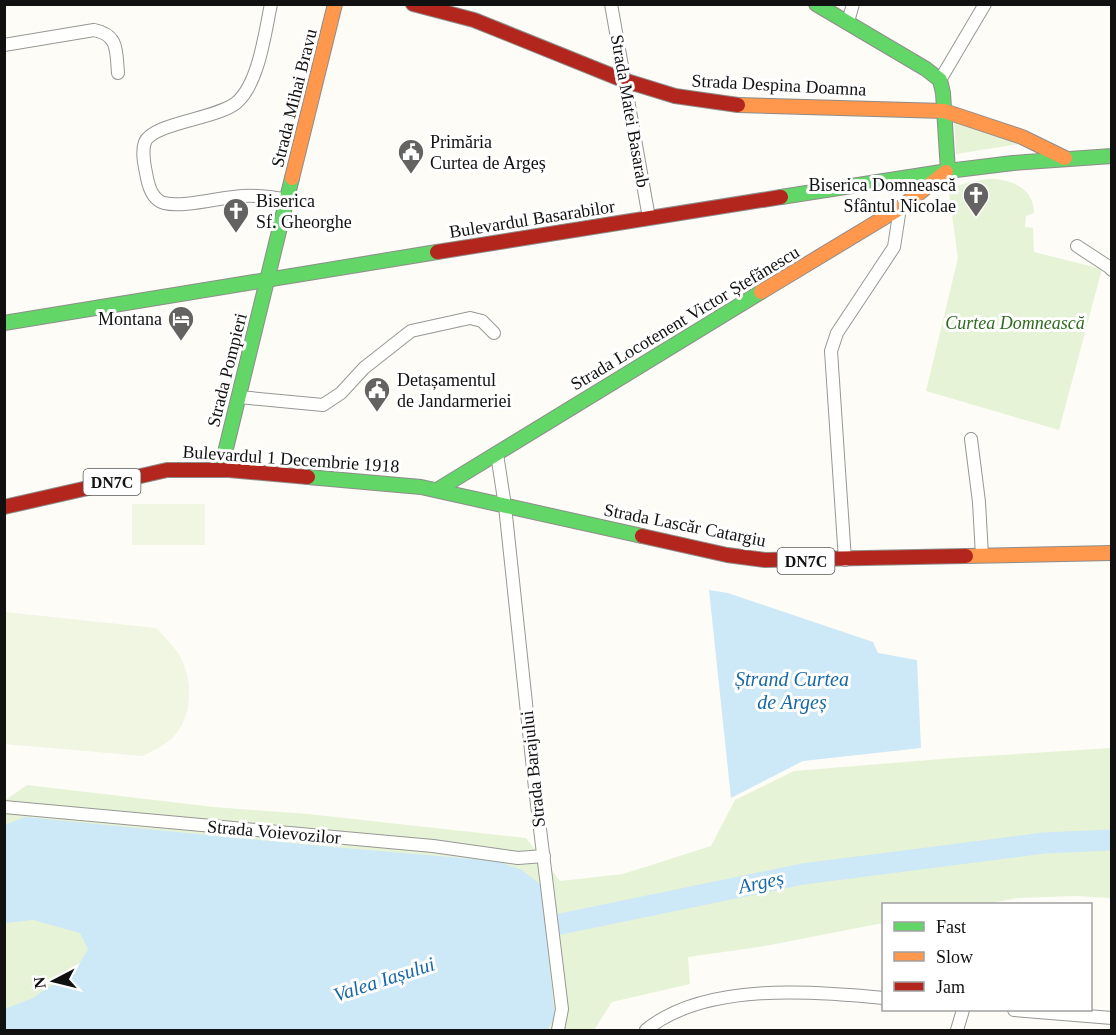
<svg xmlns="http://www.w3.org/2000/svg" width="1116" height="1035" viewBox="0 0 1116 1035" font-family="'Times New Roman',serif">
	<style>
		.green { fill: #e7f3d7 }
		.pitch { fill: #f0f6e1 }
		.water { fill: #cde8f7 }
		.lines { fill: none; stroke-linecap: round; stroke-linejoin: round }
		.river { stroke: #cde8f7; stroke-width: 21 }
		.street-casing { stroke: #979795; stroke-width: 14 }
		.fast-casing { stroke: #8e8d8b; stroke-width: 16 }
		.slow-casing { stroke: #8e8d8b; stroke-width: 16 }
		.jam-casing { stroke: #8e8d8b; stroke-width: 16 }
		.street { stroke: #fffffe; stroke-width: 12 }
		.fast { stroke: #63d668; stroke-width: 14 }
		.slow { stroke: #ff974d; stroke-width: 14 }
		.jam { stroke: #b3261e; stroke-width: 14 }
		.labels { text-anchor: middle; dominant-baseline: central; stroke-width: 6; stroke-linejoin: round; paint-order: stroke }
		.shield { fill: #fff; stroke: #585858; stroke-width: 1.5 }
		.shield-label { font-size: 16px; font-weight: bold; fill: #111 }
		.street-label { font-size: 18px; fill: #111; stroke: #fff }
		.poi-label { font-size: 18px; fill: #111; stroke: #fff; text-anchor: start }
		.park-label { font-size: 18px; font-style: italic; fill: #2f6b1f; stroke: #fff }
		.water-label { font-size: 20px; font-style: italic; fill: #1768a6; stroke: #fff }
	</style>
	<rect width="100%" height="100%" fill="#fdfcf7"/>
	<g class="green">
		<polygon points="954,121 1019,144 956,154"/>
		<path d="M987,179C1009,178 1034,187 1034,213L1026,216L1025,227L1033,228L1034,252L1102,269L1059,430L926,391L958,258L949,194L950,189L966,183Z"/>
		<polygon points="1111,748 1111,898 1074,896 1018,898 984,904 884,904 883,923 765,946 688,957 690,984 612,1002 594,1030 5,1030 4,801 27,785 214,807 308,814 526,838 560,881 623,874 711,846 735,800 794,771 953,758"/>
	</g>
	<g class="pitch">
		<rect x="132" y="504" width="73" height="41"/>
		<path d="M5,612L156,628C163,636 172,644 178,653C193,676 194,715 174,736C166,745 154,750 143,756L5,744Z"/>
	</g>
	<g class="water">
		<polygon points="709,590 728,593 873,642 878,653 917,660 921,748 803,761 731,798"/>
		<polygon points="25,817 321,846 496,861 522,870 541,885 555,1018 547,1030 5,1030 5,1009 33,998 77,968 88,949 80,933 33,920 5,923 5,825"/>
	</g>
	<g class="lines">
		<polyline class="river" points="536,940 546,927 803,874 1044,843 1112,840"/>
		<g class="street-casing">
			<g id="street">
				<path d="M271,4C265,32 259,84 236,103C216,119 153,123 145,142C141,153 145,167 147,178C149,188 153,200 164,203C183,208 221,197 242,196C257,195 272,197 287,200"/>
				<polyline points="611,4 649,218"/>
				<polyline points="848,22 853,4"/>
				<path d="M4,45L94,30C119,35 116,51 118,73"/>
				<polyline points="940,80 985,4"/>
				<polyline points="1077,246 1109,267 1112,270"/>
				<polyline points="239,397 323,405 341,393 364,368 411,331 470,318 482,321 494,333"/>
				<polyline points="971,439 979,502 982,556"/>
				<polyline points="497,454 505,506 535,788 562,1009 558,1030"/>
				<polyline points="845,560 831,351 837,333 894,247 900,208"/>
				<polyline points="4,807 433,846 518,858 544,856"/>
				<polyline points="1014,1010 1112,1018"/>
				<path d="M646,1030C704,982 813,991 884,998"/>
				<polyline points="957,1030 963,1010"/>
			</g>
		</g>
		<g class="fast-casing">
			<g id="fast">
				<polyline points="816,4 926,69 940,80 943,93 948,171"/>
				<polyline points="781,197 948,171 1013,163 1112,156"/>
				<polyline points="4,323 437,252"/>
				<polyline points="221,469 292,178"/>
				<polyline points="308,477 421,487 642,536"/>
				<polyline points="437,490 761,292"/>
			</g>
		</g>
		<g class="slow-casing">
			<g id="slow">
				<polyline points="738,105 944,111 1022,137 1065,158"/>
				<polyline points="292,178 335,4"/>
				<polyline points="761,292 900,208 946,172"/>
				<polyline points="966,556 1112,553"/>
			</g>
		</g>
		<g class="jam-casing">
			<g id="jam">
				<polyline points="413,4 474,20 623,80 675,96 738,105"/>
				<polyline points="437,252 781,197"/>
				<polyline points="4,507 167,470 229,470 308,477"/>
				<polyline points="642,536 727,555 765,560 966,556"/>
			</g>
		</g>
		<use href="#street" class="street"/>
		<use href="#fast" class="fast"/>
		<use href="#slow" class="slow"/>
		<use href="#jam" class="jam"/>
	</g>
	<defs>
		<g id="civic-pin" transform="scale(1.35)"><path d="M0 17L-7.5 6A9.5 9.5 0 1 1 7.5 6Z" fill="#646362" stroke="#fff"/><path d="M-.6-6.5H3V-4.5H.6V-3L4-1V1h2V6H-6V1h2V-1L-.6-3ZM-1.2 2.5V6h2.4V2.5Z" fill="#fff"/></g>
		<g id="church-pin" transform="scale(1.35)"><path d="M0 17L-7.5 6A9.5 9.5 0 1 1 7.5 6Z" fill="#646362" stroke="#fff"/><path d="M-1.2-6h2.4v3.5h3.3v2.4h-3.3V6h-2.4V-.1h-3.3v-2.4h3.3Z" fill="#fff"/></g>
		<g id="hotel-pin" transform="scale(1.35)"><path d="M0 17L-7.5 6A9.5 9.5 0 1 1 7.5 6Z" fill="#646362" stroke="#fff"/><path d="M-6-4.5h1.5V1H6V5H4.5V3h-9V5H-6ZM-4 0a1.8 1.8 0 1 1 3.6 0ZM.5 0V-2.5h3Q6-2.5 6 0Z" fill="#fff"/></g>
	</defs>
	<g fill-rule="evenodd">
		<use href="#civic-pin" x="411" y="152"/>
		<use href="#church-pin" x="976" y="195"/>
		<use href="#church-pin" x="236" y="211"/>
		<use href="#hotel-pin" x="181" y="319"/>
		<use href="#civic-pin" x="377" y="390"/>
	</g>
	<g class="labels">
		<g class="shield">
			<rect x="83.5" y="469" width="57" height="26" rx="4.5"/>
			<rect x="777.5" y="548" width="57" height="26" rx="4.5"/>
		</g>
		<g class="shield-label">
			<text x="112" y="482">DN7C</text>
			<text x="806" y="561">DN7C</text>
		</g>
		<g class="street-label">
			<text transform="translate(779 85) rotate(3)">Strada Despina Doamna</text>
			<text transform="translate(294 98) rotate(-76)">Strada Mihai Bravu</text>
			<text transform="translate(630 111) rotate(80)">Strada Matei Basarab</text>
			<text transform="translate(532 219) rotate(-9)">Bulevardul Basarabilor</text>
			<text transform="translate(685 318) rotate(-31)">Strada Locotenent Victor Ștefănescu</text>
			<text transform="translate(227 370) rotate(-76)">Strada Pompieri</text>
			<text transform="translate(291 459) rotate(4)">Bulevardul 1 Decembrie 1918</text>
			<text transform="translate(685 525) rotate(11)">Strada Lascăr Catargiu</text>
			<text transform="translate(533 769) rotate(-96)">Strada Barajului</text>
			<text transform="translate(274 832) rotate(5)">Strada Voievozilor</text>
		</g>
		<g class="poi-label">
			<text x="430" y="142">Primăria<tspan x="430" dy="21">Curtea de Argeș</tspan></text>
			<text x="956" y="185" text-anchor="end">Biserica Domnească<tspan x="956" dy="21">Sfântul Nicolae</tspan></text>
			<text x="256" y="201">Biserica<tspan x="256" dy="21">Sf. Gheorghe</tspan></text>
			<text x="162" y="319" text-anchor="end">Montana</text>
			<text x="397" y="380">Detașamentul<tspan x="397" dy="21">de Jandarmeriei</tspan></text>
		</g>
		<g class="park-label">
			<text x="1015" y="323">Curtea Domnească</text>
		</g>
		<g class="water-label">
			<text x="792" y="679">Ștrand Curtea<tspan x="792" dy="23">de Argeș</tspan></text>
			<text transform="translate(761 882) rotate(-12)">Argeș</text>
			<text transform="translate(384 979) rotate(-18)">Valea Iașului</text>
		</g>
	</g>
	<rect width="1116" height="1035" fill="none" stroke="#111111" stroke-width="12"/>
	<rect x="882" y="903" width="210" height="108" fill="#ffffff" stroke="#a0a0a0" stroke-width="1.5"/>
	<rect x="894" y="922" width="30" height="9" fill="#63d668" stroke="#a0a0a0" stroke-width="1.5"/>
	<text x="936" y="933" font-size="18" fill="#111111">Fast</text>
	<rect x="894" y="952" width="30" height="9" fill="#ff974d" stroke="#a0a0a0" stroke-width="1.5"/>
	<text x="936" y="963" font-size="18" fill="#111111">Slow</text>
	<rect x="894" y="982" width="30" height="9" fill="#b3261e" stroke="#a0a0a0" stroke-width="1.5"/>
	<text x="936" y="993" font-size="18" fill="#111111">Jam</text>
	<g transform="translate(54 981) rotate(263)" stroke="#ffffff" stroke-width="4.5" paint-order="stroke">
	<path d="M0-4.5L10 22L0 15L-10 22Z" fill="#111111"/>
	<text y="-9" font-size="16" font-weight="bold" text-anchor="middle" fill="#111111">N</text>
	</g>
</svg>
